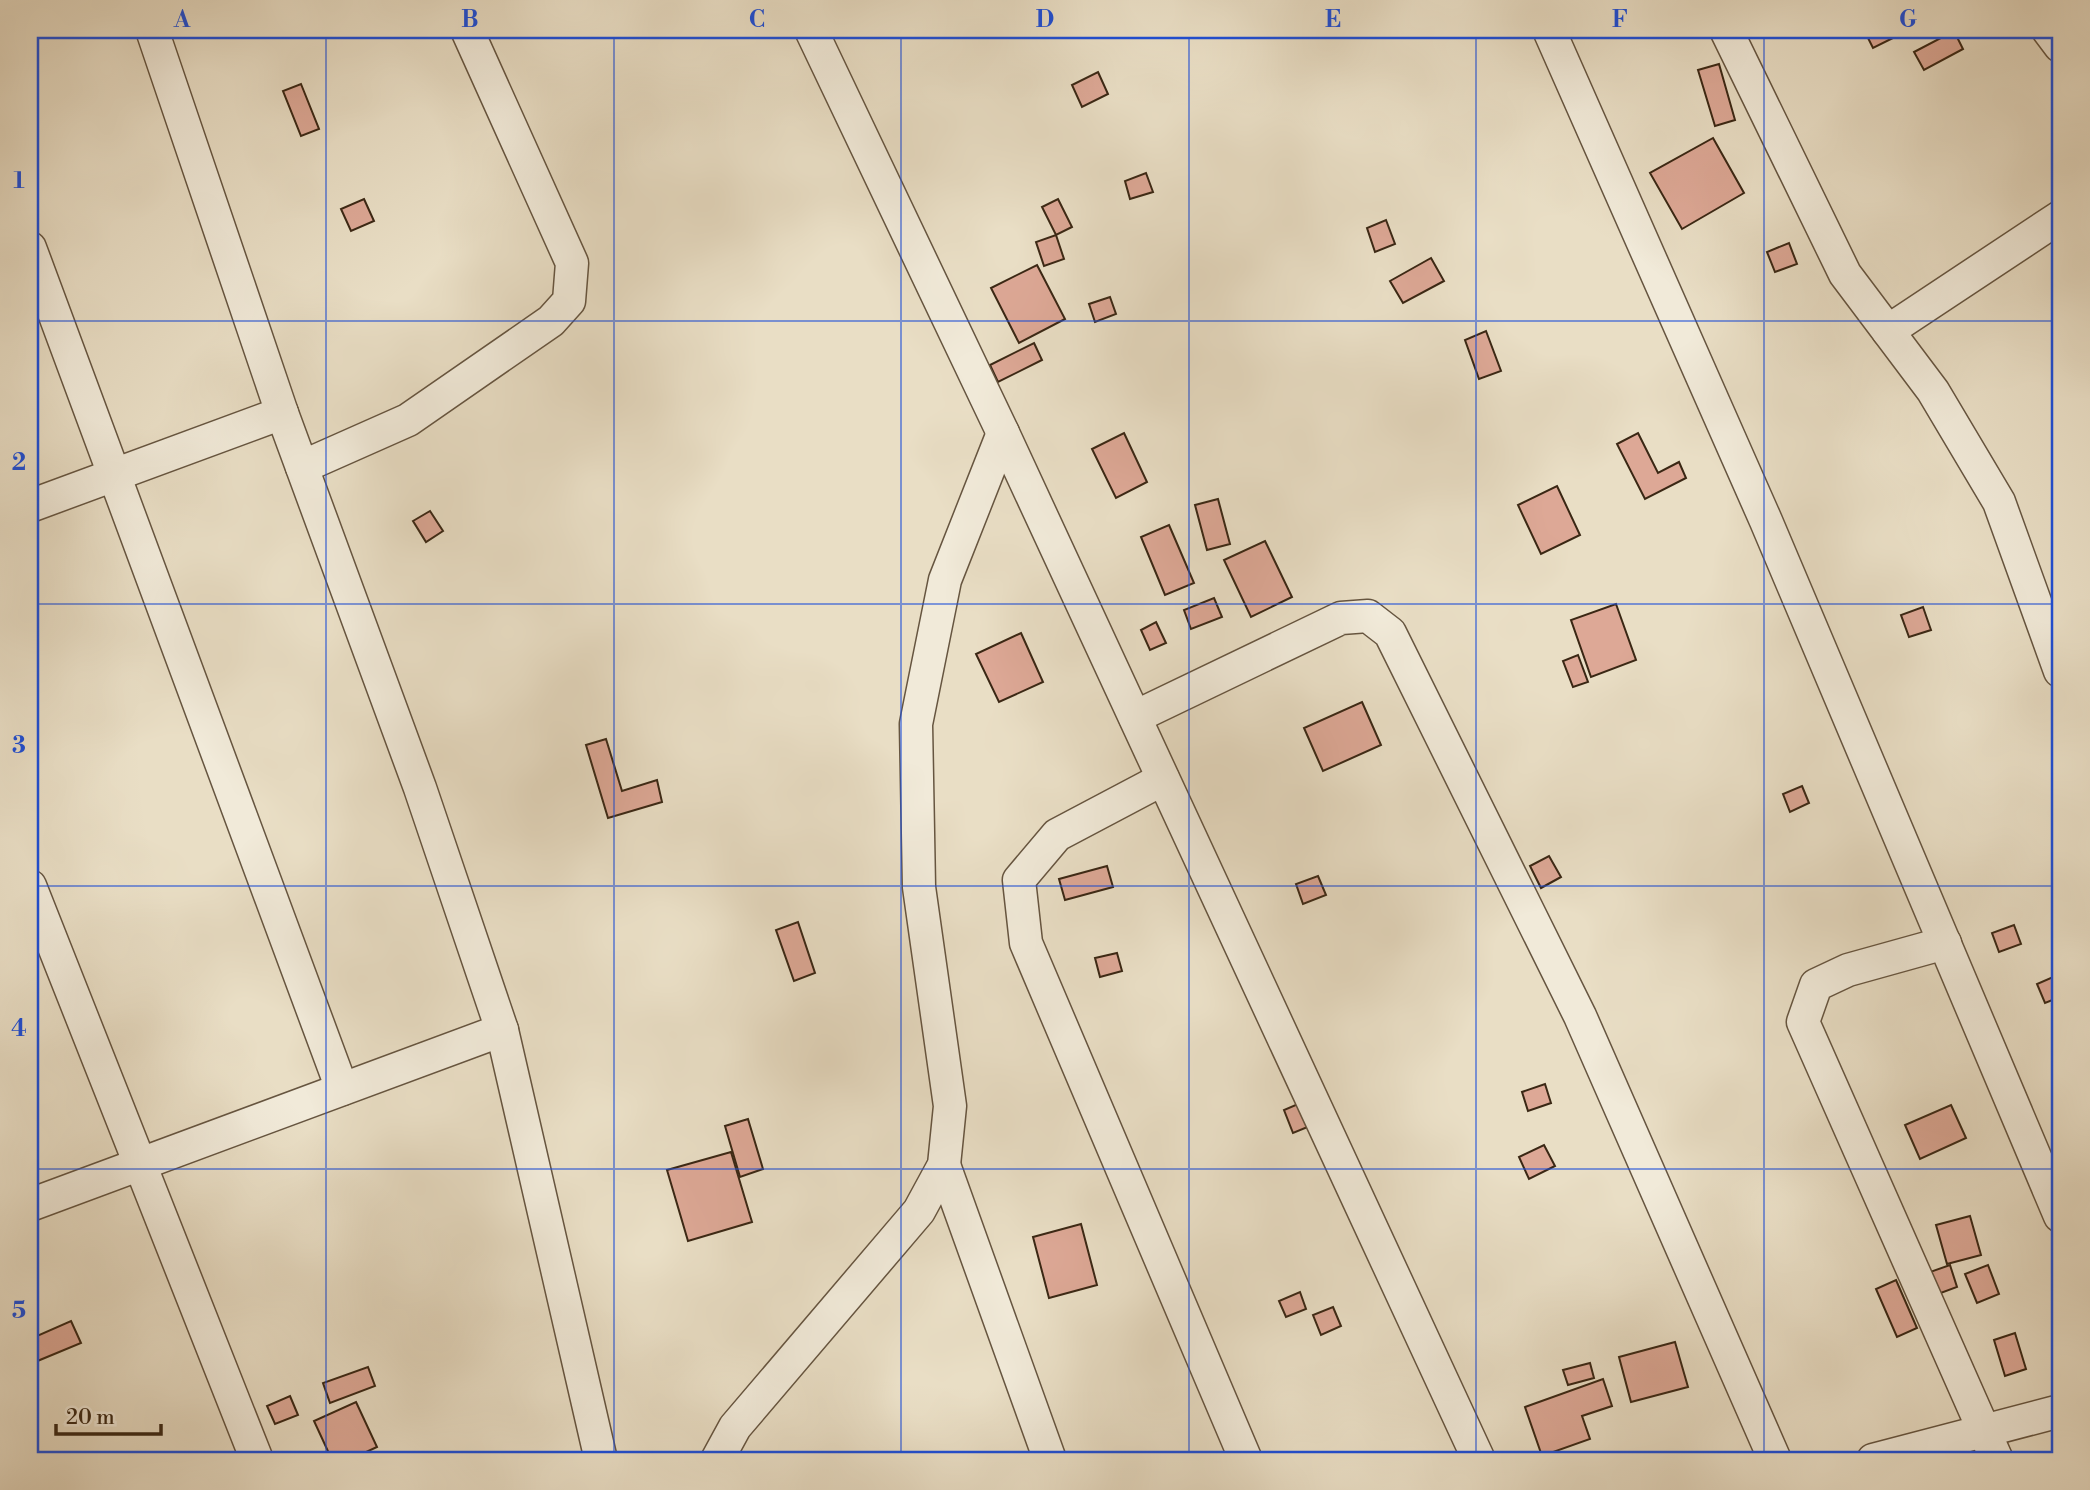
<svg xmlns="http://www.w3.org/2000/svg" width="2090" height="1490" viewBox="0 0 2090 1490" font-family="'Libre Bodoni',serif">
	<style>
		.building { fill: #dda896; stroke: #3a2714; stroke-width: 2 }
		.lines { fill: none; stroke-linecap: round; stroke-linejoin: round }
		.minor-casing { stroke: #665540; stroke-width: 35 }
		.minor { stroke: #f1ead9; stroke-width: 32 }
		.grid { fill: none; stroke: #1d4ed8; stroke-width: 2; stroke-opacity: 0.55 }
		.neatline { fill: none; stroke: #1d4ed8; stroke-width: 2.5 }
		.grid-label { font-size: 23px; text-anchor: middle; font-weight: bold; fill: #1d4ed8 }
	</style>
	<rect width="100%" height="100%" fill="#e9dec5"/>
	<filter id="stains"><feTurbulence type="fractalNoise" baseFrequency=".00286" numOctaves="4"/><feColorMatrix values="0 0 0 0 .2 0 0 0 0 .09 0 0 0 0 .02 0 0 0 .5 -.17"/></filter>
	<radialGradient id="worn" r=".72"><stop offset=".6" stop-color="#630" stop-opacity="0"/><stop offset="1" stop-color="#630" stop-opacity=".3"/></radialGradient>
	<g class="building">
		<polygon points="1864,30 1894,30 1897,36 1873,48"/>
		<polygon points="1954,31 1963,49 1924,70 1914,52"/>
		<polygon points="1719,64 1735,120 1715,126 1698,70"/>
		<polygon points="1098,72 1108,94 1082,107 1072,85"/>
		<polygon points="301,84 319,129 301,136 283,91"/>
		<polygon points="1713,138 1744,193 1682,229 1650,173"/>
		<polygon points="1146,173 1153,192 1130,199 1125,181"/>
		<polygon points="364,199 374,221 351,231 341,209"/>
		<polygon points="1058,199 1072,227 1056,235 1042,207"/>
		<polygon points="1386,220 1395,244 1375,252 1367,228"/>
		<polygon points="1056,235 1064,259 1044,266 1036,242"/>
		<polygon points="1789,243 1797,264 1775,272 1767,252"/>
		<polygon points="1431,258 1444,281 1403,303 1390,281"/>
		<polygon points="1037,265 1065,319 1019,343 991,288"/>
		<polygon points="1110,297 1116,314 1095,322 1089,304"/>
		<polygon points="30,300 38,317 30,321"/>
		<polygon points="1486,331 1501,371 1479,379 1465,340"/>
		<polygon points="1034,343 1042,360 998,382 990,365"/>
		<polygon points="1124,433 1147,482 1116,498 1092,449"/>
		<polygon points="1638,433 1658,473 1679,462 1686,478 1645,499 1617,444"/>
		<polygon points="1557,486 1580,535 1541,554 1518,505"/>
		<polygon points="1218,499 1230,544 1207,550 1195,505"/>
		<polygon points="430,511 443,531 426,542 413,521"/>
		<polygon points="1169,525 1194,583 1165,595 1141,537"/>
		<polygon points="1265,541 1292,597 1251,617 1224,560"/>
		<polygon points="1214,598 1222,617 1191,629 1184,610"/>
		<polygon points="1616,604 1636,660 1591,677 1571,620"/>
		<polygon points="1923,607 1931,630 1909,637 1901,615"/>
		<polygon points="1156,622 1166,643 1150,650 1141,630"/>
		<polygon points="1021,633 1043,682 999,702 976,654"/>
		<polygon points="1578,655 1588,682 1573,687 1563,661"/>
		<polygon points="1362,702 1381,745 1323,771 1304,728"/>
		<polygon points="606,739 622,791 657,780 662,802 608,818 586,745"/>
		<polygon points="1802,786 1809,803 1790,812 1783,794"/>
		<polygon points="1549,856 1561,877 1541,888 1530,866"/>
		<polygon points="1107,866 1113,887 1065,900 1059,879"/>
		<polygon points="1318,876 1326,895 1303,904 1296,884"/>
		<polygon points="798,922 815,973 794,981 776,930"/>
		<polygon points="2014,925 2021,944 1999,952 1992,933"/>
		<polygon points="1117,953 1122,971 1100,977 1095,958"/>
		<polygon points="2060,974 2060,997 2045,1003 2037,984"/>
		<polygon points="1545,1084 1551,1103 1528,1111 1522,1092"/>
		<polygon points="1305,1101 1315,1124 1293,1133 1284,1110"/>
		<polygon points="1951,1105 1966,1138 1920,1159 1905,1125"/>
		<polygon points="748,1119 763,1169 740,1177 725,1126"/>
		<polygon points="1544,1145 1555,1166 1529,1179 1519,1157"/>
		<polygon points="731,1152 752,1222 688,1241 667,1170"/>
		<polygon points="1970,1216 1981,1255 1947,1264 1936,1225"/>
		<polygon points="1081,1224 1097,1285 1049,1298 1033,1237"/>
		<polygon points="30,1255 37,1277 30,1279"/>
		<polygon points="1950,1265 1957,1287 1938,1294 1930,1272"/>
		<polygon points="1988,1265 1999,1294 1977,1303 1965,1274"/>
		<polygon points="1896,1280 1917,1328 1897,1337 1876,1289"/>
		<polygon points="1300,1292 1306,1309 1286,1317 1279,1301"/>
		<polygon points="1333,1307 1341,1326 1321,1335 1313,1315"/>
		<polygon points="71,1321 81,1343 35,1362 30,1339"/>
		<polygon points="2015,1333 2026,1369 2005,1376 1994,1340"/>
		<polygon points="1675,1342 1688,1387 1631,1402 1619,1357"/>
		<polygon points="1590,1363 1594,1378 1568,1385 1563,1370"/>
		<polygon points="368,1367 375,1386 330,1403 323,1383"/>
		<polygon points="1603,1379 1612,1406 1582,1416 1590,1439 1542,1456 1525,1407"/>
		<polygon points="290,1396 298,1415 275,1424 267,1406"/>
		<polygon points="356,1402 377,1447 349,1460 332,1460 314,1421"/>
	</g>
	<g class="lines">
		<g class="minor-casing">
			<g id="minor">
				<polyline points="152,30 282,413 420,788 502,1030 601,1460"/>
				<polyline points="811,30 1003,433 1479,1460"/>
				<polyline points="1549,30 1766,521 2060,1216"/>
				<polyline points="1726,30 1845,274 1933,391 1999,502 2060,671"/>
				<polyline points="2048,30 2060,46"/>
				<polyline points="30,248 342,1089"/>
				<polyline points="1888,331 2060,217"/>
				<polyline points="302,467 408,420 551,321 569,301 572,263 467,30"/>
				<polyline points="30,506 282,413"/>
				<polyline points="1135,717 1341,618 1368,616 1390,633 1580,1016 1775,1460"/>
				<polyline points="1163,779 1057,835 1019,880 1026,943 1246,1460"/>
				<polyline points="30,886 257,1460"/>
				<polyline points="1945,943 1848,970 1816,985 1803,1022 1997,1460"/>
				<polyline points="944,1165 1050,1460"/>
				<polyline points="30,1205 502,1030"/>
				<polyline points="717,1460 735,1427 919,1211 944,1165 950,1106 919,887 916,724 945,580 1003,433"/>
				<polyline points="1873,1460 2060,1411"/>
			</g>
		</g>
		<use href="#minor" class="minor"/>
	</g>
	<path class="grid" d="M326,30V1460M614,30V1460M901,30V1460M1189,30V1460M1476,30V1460M1764,30V1460M30,321H2060M30,604H2060M30,886H2060M30,1169H2060"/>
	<rect width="2090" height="1490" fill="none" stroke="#e9dec5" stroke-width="77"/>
	<path d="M56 1424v10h105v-10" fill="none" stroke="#3a2714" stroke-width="3.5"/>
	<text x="66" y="1424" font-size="21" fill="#3a2714" stroke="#f1ead9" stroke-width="5" paint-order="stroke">20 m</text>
	<rect x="38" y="38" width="2014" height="1414" class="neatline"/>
	<g class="grid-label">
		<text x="182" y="27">A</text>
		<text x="470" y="27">B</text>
		<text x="757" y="27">C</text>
		<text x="1045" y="27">D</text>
		<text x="1333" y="27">E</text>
		<text x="1620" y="27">F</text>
		<text x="1908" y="27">G</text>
		<text x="19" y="188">1</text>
		<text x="19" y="470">2</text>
		<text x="19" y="753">3</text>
		<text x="19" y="1036">4</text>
		<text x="19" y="1318">5</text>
	</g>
	<rect width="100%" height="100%" filter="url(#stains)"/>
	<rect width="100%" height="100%" fill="url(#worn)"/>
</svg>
